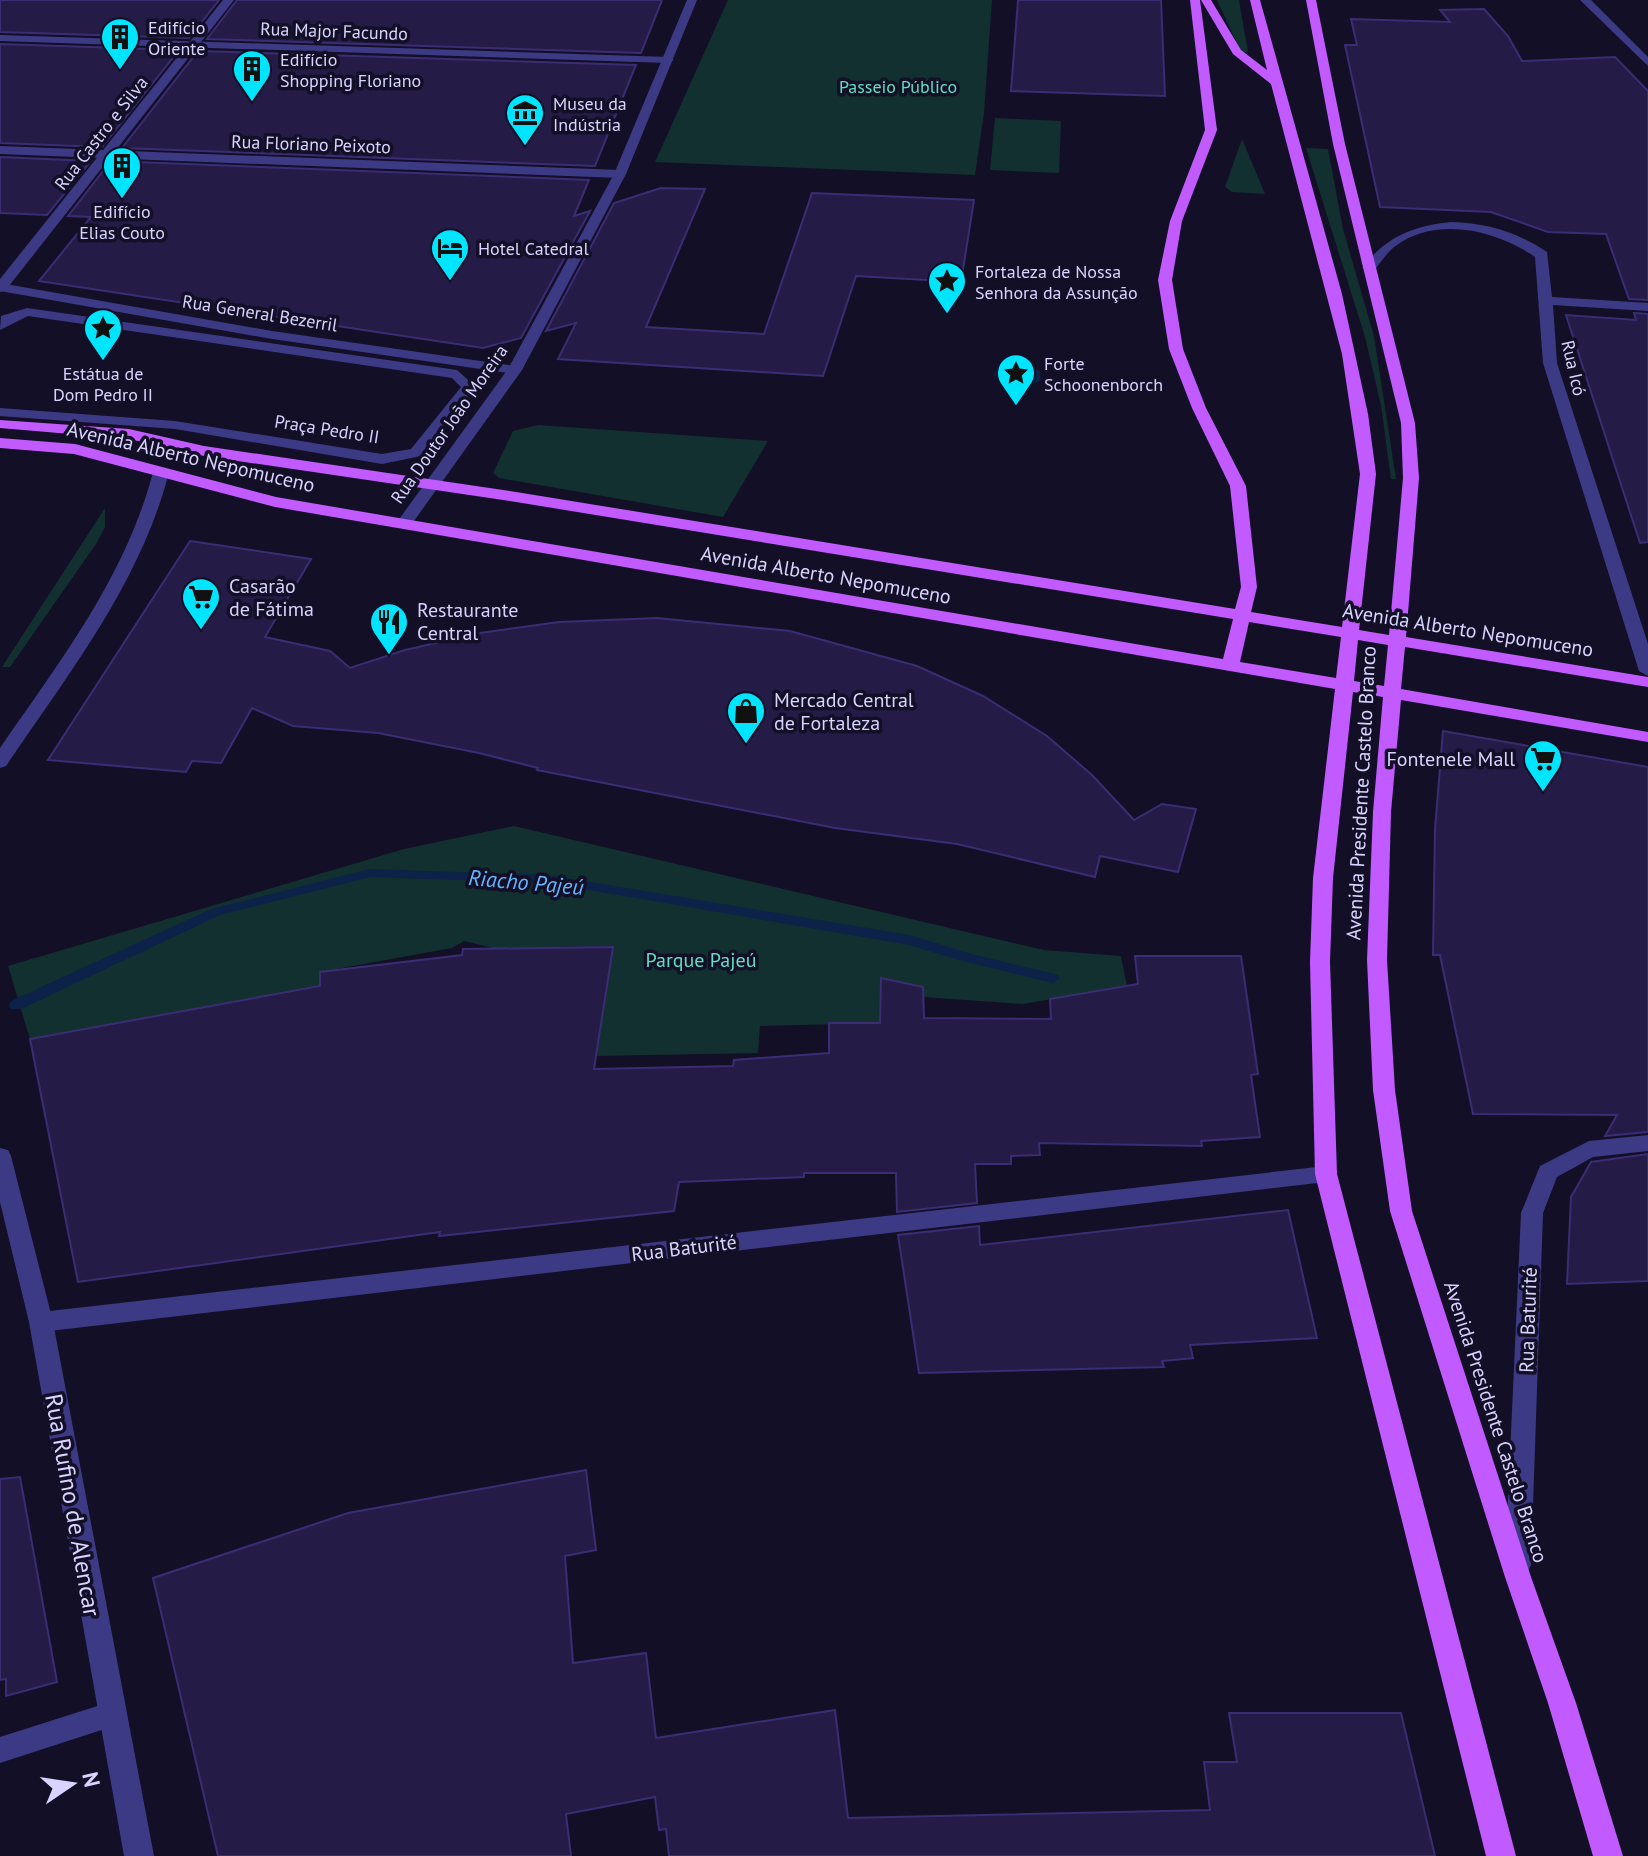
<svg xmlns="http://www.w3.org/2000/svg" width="1648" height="1856" viewBox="0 0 1648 1856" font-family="'PT Sans',sans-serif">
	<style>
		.green { fill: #12302f }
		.water { fill: #0c2248 }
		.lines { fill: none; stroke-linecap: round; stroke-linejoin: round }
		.stream { fill: #0c2248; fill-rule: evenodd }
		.building { fill: #241b47; stroke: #3b2d73; stroke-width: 2 }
		.pedestrian { fill: #3d3a85; fill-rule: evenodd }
		.minor { fill: #3d3a85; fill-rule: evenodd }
		.tertiary { fill: #3d3a85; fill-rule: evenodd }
		.primary { fill: #c25bff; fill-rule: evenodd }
		.labels { text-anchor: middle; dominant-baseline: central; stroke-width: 7; stroke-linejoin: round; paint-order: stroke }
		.far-poi-label { font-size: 18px; fill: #d9d4ff; stroke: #130f26; text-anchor: start }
		.far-street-label { font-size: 18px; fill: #d9d4ff; stroke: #130f26 }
		.far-park-label { font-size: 18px; fill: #5fe0c0; stroke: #130f26 }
		.street-label { font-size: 20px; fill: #d9d4ff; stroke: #130f26 }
		.poi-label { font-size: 20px; fill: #d9d4ff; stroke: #130f26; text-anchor: start }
		.park-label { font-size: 20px; fill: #5fe0c0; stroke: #130f26 }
		.water-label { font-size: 22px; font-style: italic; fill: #62b6ff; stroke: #130f26 }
		.near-street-label { font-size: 24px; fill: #d9d4ff; stroke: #130f26 }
	</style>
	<rect width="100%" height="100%" fill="#130f26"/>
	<g class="green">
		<polygon points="728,0 992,0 984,113 975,175 655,162"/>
		<polygon points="1217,0 1239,0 1248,52 1241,52"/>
		<polygon points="995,118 1061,121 1059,173 990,170"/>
		<polygon points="1242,139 1265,194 1232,192 1225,187"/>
		<polygon points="1306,148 1328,149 1343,229 1374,336 1396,479 1391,479 1381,405 1365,337"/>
		<polygon points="538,425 768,441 723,517 499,478 493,473 513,431"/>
		<polygon points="105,508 105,527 96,544 10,667 2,667"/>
		<polygon points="514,826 1044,950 1121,956 1127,986 1023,1004 923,997 922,987 882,978 880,1023 760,1026 758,1053 597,1056 612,946 493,948 464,941 452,948 320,972 320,986 30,1039 8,966 404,849"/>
	</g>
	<path class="water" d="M1014,363L1040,371L1041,380C1026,389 1006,390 994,375L996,370Z"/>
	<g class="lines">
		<polygon class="stream" points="370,869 548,875 910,935 968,953 1058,975 1060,978 1053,983 966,962 909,945 548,883 370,877 220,915 21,1009 11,1009 9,1005 11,1001 211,909"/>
	</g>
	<g class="building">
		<polygon points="0,0 219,0 189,38 0,32"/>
		<polygon points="237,0 662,0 641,53 207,39"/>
		<polygon points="1018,0 1161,0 1165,96 1011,91"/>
		<polygon points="1484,9 1508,36 1522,61 1615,57 1648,91 1648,300 1629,299 1606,234 1548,232 1491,212 1380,207 1345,45 1357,45 1351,19 1450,22 1440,10"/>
		<polygon points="0,44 179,50 102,147 0,143"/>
		<polygon points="198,51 636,65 595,166 122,148"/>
		<polygon points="0,157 91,161 47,215 0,213"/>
		<polygon points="111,161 589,180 574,216 590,211 521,338 483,348 39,281 91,217 68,216"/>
		<polygon points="661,188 705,189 646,327 764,334 812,193 974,200 961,282 856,276 823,376 558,359 576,323 546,331 614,203"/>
		<polygon points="1634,313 1648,314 1648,542 1640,543 1566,315 1636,320"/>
		<polygon points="190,541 311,559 265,637 330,651 350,668 405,650 480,633 559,622 657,618 790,631 917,666 983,696 1047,736 1092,775 1134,820 1162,804 1196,809 1178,872 1100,856 1095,877 957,844 835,828 537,770 538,768 479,753 378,733 293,726 252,708 221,763 192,761 186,772 48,760"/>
		<polygon points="1443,731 1648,767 1648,1132 1605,1136 1617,1115 1473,1114 1440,955 1433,955 1435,829"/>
		<polygon points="613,947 594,1069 733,1066 734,1060 829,1053 829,1023 880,1023 881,978 923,987 924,1018 1051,1019 1050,999 1138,984 1135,956 1241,956 1258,1074 1251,1075 1260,1137 1201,1141 1202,1146 1039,1143 1040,1155 1011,1156 1011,1164 975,1164 977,1203 897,1212 896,1173 804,1173 804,1177 679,1182 674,1211 439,1236 440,1232 78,1282 30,1039 320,986 320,972 462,955 463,949"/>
		<polygon points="1648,1154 1648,1281 1567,1284 1571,1197 1591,1162"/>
		<polygon points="1288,1210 1317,1338 1190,1345 1193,1358 1162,1361 1164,1367 919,1373 898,1235 979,1226 980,1245"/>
		<polygon points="586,1470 596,1550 565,1556 573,1663 646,1653 656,1738 835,1710 848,1818 1210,1810 1204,1762 1237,1762 1229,1713 1401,1713 1435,1856 669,1856 666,1829 659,1830 655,1797 566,1814 571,1856 218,1856 153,1578 348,1513"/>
		<polygon points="20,1477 57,1682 6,1696 6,1679 0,1680 0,1479"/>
	</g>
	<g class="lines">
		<polygon class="pedestrian" points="27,308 457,370 476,387 421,456 382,464 175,429 0,416 0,408 175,421 382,454 411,449 461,387 452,378 28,316 0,330 1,316"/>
		<g class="minor">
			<polygon points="1580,0 1591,0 1648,57 1648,66"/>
			<polygon points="0,35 668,57 674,60 668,63 0,41"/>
			<polygon points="0,146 620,170 626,174 620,178 0,154"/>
			<path d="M1451,222C1487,223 1517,232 1547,252L1552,297L1648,303V311L1553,305L1557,363L1648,644V676L1639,671L1543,363L1535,257C1497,230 1435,215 1394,247C1386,254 1380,263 1374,271L1362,268C1386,237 1412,226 1451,222Z"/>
			<polygon points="0,283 272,331 515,366 522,370 515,374 272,339 0,291"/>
			<polygon points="1648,1135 1648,1151 1593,1157 1557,1177 1543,1213 1531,1565 1527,1573 1518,1577 1509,1573 1505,1565 1521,1213 1540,1166 1589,1141"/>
			<polygon points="1326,1166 1334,1168 1337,1174 1334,1180 1326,1182 41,1332 33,1329 29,1322 33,1315 41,1312"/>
			<polygon points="110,1702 120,1706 124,1715 120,1724 0,1763 0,1737"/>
		</g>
		<g class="tertiary">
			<polygon points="223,0 234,0 5,291 0,292 0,279"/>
			<polygon points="687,0 697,0 626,174 522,370 409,528 397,528 397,522 508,369 614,174"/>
			<path d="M161,467L169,472C141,582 69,673 6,766L0,768V748C60,661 126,576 153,472Z"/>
			<polygon points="0,1148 8,1150 11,1156 53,1322 154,1856 124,1856 29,1322 0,1202"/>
		</g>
		<path class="primary" d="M1190,0H1200L1217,130L1182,221L1172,280L1183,349L1206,408L1246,486L1257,587L1251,612L1342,627L1360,474L1342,354L1271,84L1233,54L1201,0H1211L1241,50L1267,70L1250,0H1260L1342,294L1368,414L1376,474L1359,630L1389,635L1403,478L1401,423L1333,144L1306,0H1316L1345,144L1415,423L1419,478L1406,637L1648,677V687L1405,647L1401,689L1648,732V742L1401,700L1391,812L1387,960L1395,1090L1412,1211L1531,1577L1576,1703L1623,1856H1593L1548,1703L1505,1577L1390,1211L1373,1090L1367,960L1373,812L1383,697L1353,692L1333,878L1330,962L1337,1174L1516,1856H1486L1315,1174L1310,962L1313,878L1335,689L275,507L74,454L0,448V438L75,444L276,497L1223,659L1233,619L516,502L204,456L129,439L0,428V420L129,429L204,446L516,492L1235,609L1241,587L1230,486L1192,408L1169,349L1158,280L1170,221L1205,130ZM1249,622L1341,637L1336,678L1240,662ZM1358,640L1388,645L1384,686L1354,681Z"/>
	</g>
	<defs>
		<g id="building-pin" transform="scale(2)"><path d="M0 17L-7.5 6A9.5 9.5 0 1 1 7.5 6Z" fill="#00e5ff" stroke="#130f26"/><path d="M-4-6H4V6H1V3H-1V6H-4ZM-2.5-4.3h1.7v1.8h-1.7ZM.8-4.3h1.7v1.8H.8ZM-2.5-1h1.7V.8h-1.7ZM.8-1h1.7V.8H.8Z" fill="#111"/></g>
		<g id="museum-pin" transform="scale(2)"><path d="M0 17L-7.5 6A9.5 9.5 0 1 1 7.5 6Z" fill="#00e5ff" stroke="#130f26"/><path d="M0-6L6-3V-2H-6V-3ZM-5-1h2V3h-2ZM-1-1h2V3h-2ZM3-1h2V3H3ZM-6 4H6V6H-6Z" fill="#111"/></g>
		<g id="hotel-pin" transform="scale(2)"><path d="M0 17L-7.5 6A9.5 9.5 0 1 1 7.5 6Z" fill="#00e5ff" stroke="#130f26"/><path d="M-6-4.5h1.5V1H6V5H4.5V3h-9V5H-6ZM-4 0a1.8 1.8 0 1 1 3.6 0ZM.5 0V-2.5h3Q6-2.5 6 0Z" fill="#111"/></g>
		<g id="sight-pin" transform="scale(2)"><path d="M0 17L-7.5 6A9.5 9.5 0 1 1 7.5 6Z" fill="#00e5ff" stroke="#130f26"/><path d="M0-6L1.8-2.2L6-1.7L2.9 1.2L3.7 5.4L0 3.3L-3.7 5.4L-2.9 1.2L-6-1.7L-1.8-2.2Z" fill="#111"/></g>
		<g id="supermarket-pin" transform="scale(2)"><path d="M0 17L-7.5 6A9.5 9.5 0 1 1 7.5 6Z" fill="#00e5ff" stroke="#130f26"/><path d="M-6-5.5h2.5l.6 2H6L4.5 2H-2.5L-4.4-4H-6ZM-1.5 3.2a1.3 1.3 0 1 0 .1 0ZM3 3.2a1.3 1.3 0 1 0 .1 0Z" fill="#111"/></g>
		<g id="restaurant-pin" transform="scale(2)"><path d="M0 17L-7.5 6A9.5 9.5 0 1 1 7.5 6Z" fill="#00e5ff" stroke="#130f26"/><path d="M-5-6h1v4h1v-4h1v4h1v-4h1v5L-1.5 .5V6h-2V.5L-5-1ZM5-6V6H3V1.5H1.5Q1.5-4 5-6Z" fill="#111"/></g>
		<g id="shop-pin" transform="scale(2)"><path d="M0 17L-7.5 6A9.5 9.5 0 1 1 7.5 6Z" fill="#00e5ff" stroke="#130f26"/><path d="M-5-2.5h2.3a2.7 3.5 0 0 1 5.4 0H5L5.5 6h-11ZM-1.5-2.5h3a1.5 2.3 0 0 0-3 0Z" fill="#111"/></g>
	</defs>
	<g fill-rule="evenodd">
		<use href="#building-pin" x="120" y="37"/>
		<use href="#building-pin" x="252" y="69"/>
		<use href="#museum-pin" x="525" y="113"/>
		<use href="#building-pin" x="122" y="166"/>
		<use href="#hotel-pin" x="450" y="248"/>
		<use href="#sight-pin" x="947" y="281"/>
		<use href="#sight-pin" x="103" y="328"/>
		<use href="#sight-pin" x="1016" y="373"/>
		<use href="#supermarket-pin" x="201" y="597"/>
		<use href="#restaurant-pin" x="389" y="622"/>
		<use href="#shop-pin" x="746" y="711"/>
		<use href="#supermarket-pin" x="1543" y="759"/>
	</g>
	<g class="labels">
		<g class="far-poi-label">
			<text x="148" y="27">Edifício<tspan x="148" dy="21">Oriente</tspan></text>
			<text x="280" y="59">Edifício<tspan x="280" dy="21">Shopping Floriano</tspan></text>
			<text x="553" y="103">Museu da<tspan x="553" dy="21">Indústria</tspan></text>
			<text x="122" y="211" text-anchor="middle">Edifício<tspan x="122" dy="21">Elias Couto</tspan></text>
			<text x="478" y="248">Hotel Catedral</text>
			<text x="975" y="271">Fortaleza de Nossa<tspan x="975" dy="21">Senhora da Assunção</tspan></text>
			<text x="1044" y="363">Forte<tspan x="1044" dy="21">Schoonenborch</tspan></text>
			<text x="103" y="373" text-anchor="middle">Estátua de<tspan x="103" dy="21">Dom Pedro II</tspan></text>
		</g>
		<g class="far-street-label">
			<text transform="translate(334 31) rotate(2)">Rua Major Facundo</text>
			<text transform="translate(101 133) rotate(-52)">Rua Castro e Silva</text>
			<text transform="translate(311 144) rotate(2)">Rua Floriano Peixoto</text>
			<text transform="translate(260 313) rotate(9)">Rua General Bezerril</text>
			<text transform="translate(1574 368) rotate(77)">Rua Icó</text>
			<text transform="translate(449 424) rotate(-55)">Rua Doutor João Moreira</text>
			<text transform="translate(327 429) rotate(9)">Praça Pedro II</text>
		</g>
		<g class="far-park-label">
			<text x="898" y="86">Passeio Público</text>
		</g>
		<g class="street-label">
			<text transform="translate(191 457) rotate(13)">Avenida Alberto Nepomuceno</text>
			<text transform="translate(826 575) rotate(10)">Avenida Alberto Nepomuceno</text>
			<text transform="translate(1468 630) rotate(9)">Avenida Alberto Nepomuceno</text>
			<text transform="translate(1361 793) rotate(-87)">Avenida Presidente Castelo Branco</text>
			<text transform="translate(684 1248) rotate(-7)">Rua Baturité</text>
			<text transform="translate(1528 1320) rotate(-88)">Rua Baturité</text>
			<text transform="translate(1496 1422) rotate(72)">Avenida Presidente Castelo Branco</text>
		</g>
		<g class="poi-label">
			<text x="229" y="586">Casarão<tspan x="229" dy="23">de Fátima</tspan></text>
			<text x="417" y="610">Restaurante<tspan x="417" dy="23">Central</tspan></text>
			<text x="774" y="700">Mercado Central<tspan x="774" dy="23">de Fortaleza</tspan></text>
			<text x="1515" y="759" text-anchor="end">Fontenele Mall</text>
		</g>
		<g class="park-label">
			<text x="701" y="960">Parque Pajeú</text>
		</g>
		<g class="water-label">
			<text transform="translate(526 882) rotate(5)">Riacho Pajeú</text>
		</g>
		<g class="near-street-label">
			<text transform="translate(73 1505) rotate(80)">Rua Rufino de Alencar</text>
		</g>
	</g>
	<g transform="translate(72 1784) rotate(77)" stroke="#130f26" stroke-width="6" paint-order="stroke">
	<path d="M0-6L14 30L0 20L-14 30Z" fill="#d9d4ff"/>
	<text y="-12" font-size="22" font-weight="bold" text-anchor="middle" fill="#d9d4ff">N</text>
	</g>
</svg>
